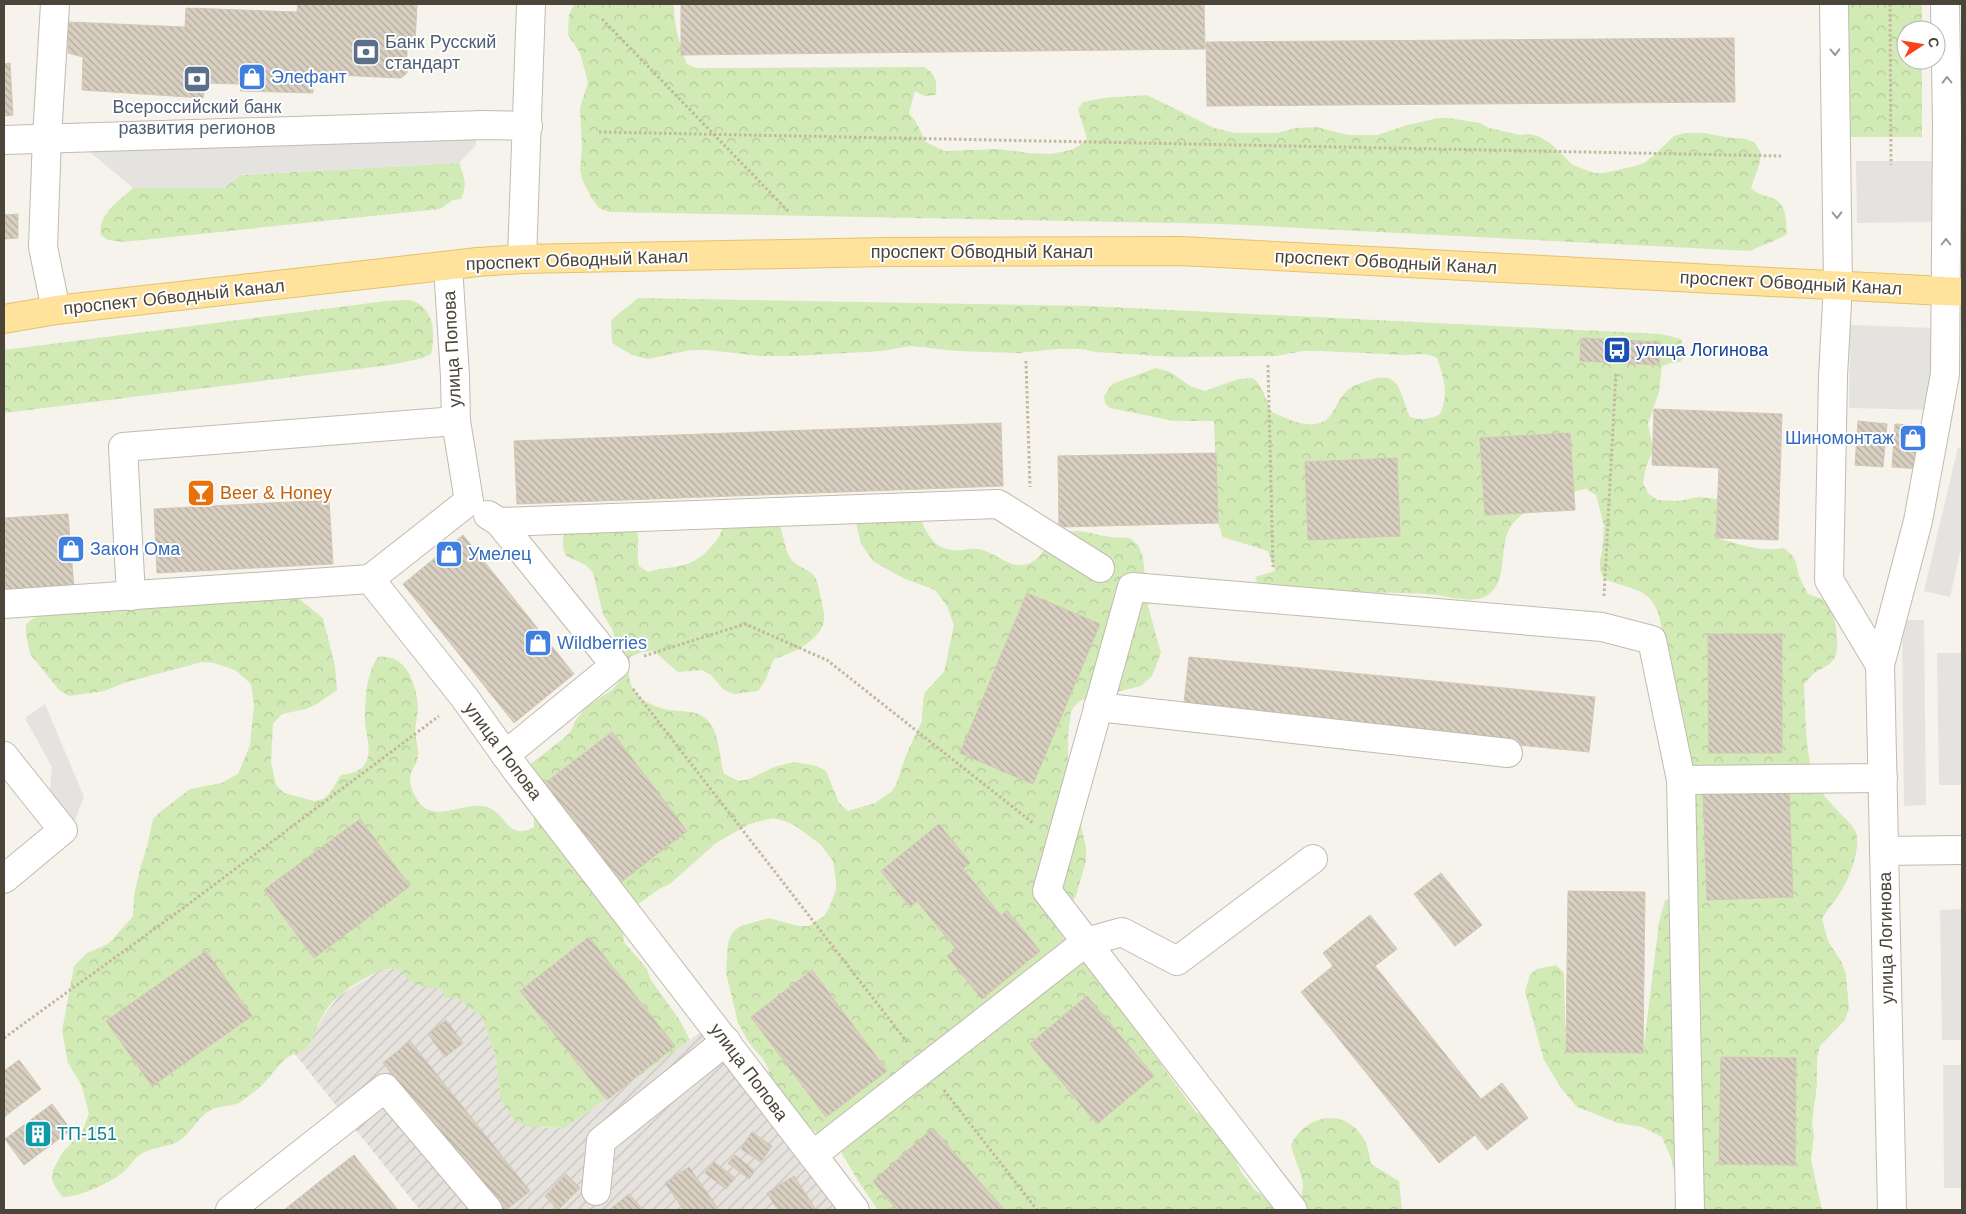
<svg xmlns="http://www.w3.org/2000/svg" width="1966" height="1214" viewBox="0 0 1966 1214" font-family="Arial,sans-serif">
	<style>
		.industrial { fill: url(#industrial-furrows) }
		.forest { fill: url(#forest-crowns) }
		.parking { fill: #e5e3e0 }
		.building { fill: url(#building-back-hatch); stroke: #d3c7b4 }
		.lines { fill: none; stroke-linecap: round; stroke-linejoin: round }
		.minor-casing { stroke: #c2bbae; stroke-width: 30 }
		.major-casing { stroke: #e6c16a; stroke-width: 30 }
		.path { stroke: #c4b79f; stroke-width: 3; stroke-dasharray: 2.5 2.5; stroke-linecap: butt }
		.minor { stroke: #fff; stroke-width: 28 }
		.major { stroke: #ffe39c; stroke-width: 28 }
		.oneway { stroke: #9c9892 }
		.labels { text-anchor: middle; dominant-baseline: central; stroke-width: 4; stroke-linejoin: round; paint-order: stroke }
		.service-label { font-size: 18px; fill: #4e5e75; stroke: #fff; text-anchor: start }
		.shop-label { font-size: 18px; fill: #366cbe; stroke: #fff; text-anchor: start }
		.street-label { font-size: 18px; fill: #4b4439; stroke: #fff }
		.transit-label { font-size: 18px; fill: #164399; stroke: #fff; text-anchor: start }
		.food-label { font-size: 18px; fill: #c56008; stroke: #fff; text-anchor: start }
		.culture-label { font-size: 18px; fill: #0d838f; stroke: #fff; text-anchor: start }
	</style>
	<defs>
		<pattern id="industrial-furrows" width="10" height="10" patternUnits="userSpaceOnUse" patternTransform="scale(1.25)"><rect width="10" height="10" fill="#e6e2dd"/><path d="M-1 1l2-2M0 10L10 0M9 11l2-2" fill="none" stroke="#c7c3be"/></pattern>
		<pattern id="forest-crowns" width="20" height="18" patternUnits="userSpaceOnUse" patternTransform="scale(1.25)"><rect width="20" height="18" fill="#d2eab5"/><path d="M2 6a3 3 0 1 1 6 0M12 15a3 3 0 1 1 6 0" fill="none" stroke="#b6ca9c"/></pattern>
		<pattern id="building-back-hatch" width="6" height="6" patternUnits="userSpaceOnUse" patternTransform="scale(1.25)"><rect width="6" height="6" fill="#d8cfc1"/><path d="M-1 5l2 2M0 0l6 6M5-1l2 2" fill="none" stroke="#b1aa9e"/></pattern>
	</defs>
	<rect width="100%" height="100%" fill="#f6f3ec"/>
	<polygon class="industrial" points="394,969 404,973 410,981 442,989 457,998 482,1017 496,1058 500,1098 541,1128 565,1128 701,1032 839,1210 420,1210 294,1053 306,1050 323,1017 339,996 381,970"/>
	<g class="forest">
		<path d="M574,4H674C673,22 680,46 687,64L696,68L924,67C936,74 937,81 936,95L925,96L915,91L909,113L916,122L926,142L944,151L998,149L1029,153L1050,154L1071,150L1079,146L1087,139L1078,109L1083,102L1103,98L1147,95L1214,128L1235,133H1277L1296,128L1316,127L1348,135H1378L1407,125L1439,118H1448L1480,123L1489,128L1520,135L1530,134L1540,137L1550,143L1573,165L1594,173H1604L1635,166L1644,163L1653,156L1674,136L1685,133H1705L1725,137L1746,139L1755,143L1761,153L1759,165L1751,188C1758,194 1760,194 1769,197C1787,201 1786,219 1787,234C1776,241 1762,245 1750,251L1223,224L609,212L599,208L592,199L582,179L580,169L582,149L580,108L588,82L580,53L568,35L569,15Z"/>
		<polygon points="1849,4 1922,4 1922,30 1906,30 1906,60 1922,60 1922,137 1849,137"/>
		<path d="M459,163C464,176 468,185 461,199L453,200L440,209L123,242L108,240L101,235C97,215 120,200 133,188H224L241,175Z"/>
		<path d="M638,298L1090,306L1661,334L1681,339L1685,356L1680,362L1671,363L1662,366L1659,392L1648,424L1653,450L1646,467L1643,483L1648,493L1657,500L1678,501L1699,497L1717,499L1716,538C1737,543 1761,553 1783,548C1797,557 1795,560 1799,575C1801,581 1805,588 1808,594C1814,596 1821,598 1826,602C1836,611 1841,648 1834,659C1829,667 1818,669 1812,675C1809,678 1806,682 1804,684C1806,714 1804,760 1818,786C1827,802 1841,813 1853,827C1864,840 1851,874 1843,888C1837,899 1828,908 1822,919L1828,941L1842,963L1846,975L1849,1008L1845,1020L1820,1046L1817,1059V1084L1812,1123L1814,1136L1811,1160L1822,1210H1687L1678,1189L1671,1158L1662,1137L1642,1127L1618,1123L1577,1107L1561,1088L1544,1060L1525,992L1530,974L1537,969L1556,965L1564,973L1566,1052L1643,1053L1659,922L1665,900L1681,898L1686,731L1658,612C1647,585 1626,590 1603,578L1600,569V560L1602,551L1604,526L1596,495L1586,489C1562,494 1523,505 1510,528C1498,548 1509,580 1488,595C1476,604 1450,597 1436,595C1406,592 1376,593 1346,593C1317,593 1287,589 1259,587L1255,577L1275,571L1268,551L1223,537L1218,523L1214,421H1174L1110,408L1105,403L1104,396L1112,384L1156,368L1170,372L1190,386L1205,391L1238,379L1253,378C1264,387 1265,400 1272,412C1286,418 1304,428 1320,423C1335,419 1337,395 1352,387C1357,384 1364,382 1370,380C1402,369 1400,396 1410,417C1420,420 1430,420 1440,414C1449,394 1444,379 1437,358L1430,355L1422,354L1405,355L1321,351H1303L1276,356L1175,357L1096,352L1081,349H1056L1019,353L957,351L910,346L882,351L794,356H760L709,350H691L648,359L632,355L612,343L611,320Z"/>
		<path d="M409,300C434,305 436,334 431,354L423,358L390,365L4,413V350L386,301Z"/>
		<path d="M864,514L921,520C930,541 938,552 963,550C969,549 976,548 982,550C995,553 1007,566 1021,565C1040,565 1045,543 1059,535C1075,527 1088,533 1104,536C1112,538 1122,537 1130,538L1138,545L1143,557L1148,606L1161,653L1152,676L1141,686L1079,701L1071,711L1068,736V778L1073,804L1081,825L1086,848V861L1076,896L1056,925L1068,945L1078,953L1100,980L1106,991L1137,1026L1149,1048L1196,1112L1222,1128L1241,1172L1255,1190L1275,1203L1295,1204C1313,1186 1295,1166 1291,1145C1303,1119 1337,1107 1358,1131C1367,1140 1369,1153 1371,1164L1399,1181L1402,1210H878L860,1184L838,1147L827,1137L817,1133L801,1120L770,1078L768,1068L763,1059L749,1043L738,1023L726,973L728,943L732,933L740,926L769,918L798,926H809L824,916L829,908L836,890V881L833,861L820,844L794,825L784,821L773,818L749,824L716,843L670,884L659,889L640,903L628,909L621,918L624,942L647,969L651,980L679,1019L690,1040L565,1128L529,1127L519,1123L511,1116L500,1098L496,1058L482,1017L457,998H445L442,989C432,988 421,987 412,982C405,978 403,971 394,969C378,966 339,993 329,1006C319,1019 314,1036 306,1050C277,1056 276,1076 254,1092C249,1095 244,1100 239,1103C231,1106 221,1106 213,1109C197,1116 191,1135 177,1142C165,1148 152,1147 141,1154C133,1159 129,1168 122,1173C109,1183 80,1197 63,1197L57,1190L52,1180L53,1170L62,1153L82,1132L89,1113L81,1084L68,1063L62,1031L74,966L87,953L106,945L113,939L133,916L134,895L141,865L147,847L153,819L160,812L190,789L221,783L238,774L250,745L254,704L251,684L235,670L214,663L202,662L127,682L104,691L69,696L59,690L30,654L26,634V624L34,618L44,614L298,598L323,618L335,666L337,690L317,704L306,709L282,714L273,724L271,762L276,785L284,793L314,801L323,799L330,793L341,775C347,774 355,773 360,769C375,759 366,736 365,721C365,700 366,674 378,657C406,653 416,683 418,706C418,715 415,724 415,733C416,741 419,748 418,756C417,765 410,770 410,781C411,790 418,805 427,809C444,818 468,801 487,807C507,813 507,842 534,827V816L528,766L564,738L571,731L575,721L587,706L612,690L619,682L621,673L613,631L603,614L593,573L586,565L566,556C562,545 561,539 567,529L637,530C640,543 636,553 639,566L648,572C672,565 690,570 709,549C719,538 720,537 724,522L778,521C783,532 785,550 790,558C796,567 807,567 814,576C818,581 819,591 821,598C822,605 825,613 824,620C822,640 791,654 774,659L765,681L758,691L734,694L724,690L711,675L702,670L678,672L654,651L642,652L630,657C623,688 641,705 670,710C682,712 694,710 704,717C720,728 719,758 724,774L739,781L749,779L774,767L794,762L817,766L826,771L839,803L848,811L875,803L891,792L896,785L906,755L922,721L923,701L925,692L944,672L954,625L947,606L935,590L903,578L873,561L861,544L856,523Z"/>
	</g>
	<g class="parking">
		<polygon points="477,128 476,145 459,163 241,175 224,188 133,188 90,152 93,141"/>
		<polygon points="1856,161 1932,161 1931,222 1857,223"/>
		<polygon points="1850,325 1935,328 1932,410 1849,408"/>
		<polygon points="1958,447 1962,450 1962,544 1950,597 1924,591"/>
		<polygon points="1902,620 1924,620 1926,805 1904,806"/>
		<polygon points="1937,653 1962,653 1962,785 1939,785"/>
		<polygon points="45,704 84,797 66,843 46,833 52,767 25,718"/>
		<polygon points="1962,909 1962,1040 1942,1040 1940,910"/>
		<polygon points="1943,1065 1962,1065 1962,1188 1944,1188"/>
	</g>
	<g class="building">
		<polygon points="298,4 417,4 415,43 407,43 407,73 401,78 313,74 313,93 241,91 239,84 206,83 203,98 82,90 83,57 68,53 68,22 185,27 186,8 297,12"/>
		<polygon points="681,4 1204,4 1205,49 681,55"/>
		<polygon points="1734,38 1735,102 1207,106 1206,42"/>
		<polygon points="10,63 13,115 4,116 4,64"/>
		<polygon points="18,214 18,238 4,239 4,215"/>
		<polygon points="1581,338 1660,342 1659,365 1580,361"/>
		<polygon points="1654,409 1782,414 1778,540 1716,538 1719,468 1652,465"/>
		<polygon points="1858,421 1887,424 1883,467 1855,465"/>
		<polygon points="1001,423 1003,486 517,504 514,441"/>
		<polygon points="1895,424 1924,426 1920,469 1892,467"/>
		<polygon points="1570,433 1575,510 1485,515 1480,438"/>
		<polygon points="1216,453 1218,523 1059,527 1058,456"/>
		<polygon points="1397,458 1400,536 1308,540 1305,462"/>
		<polygon points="329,500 333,564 157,573 154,509"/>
		<polygon points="68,514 74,588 4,592 4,518"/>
		<polygon points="463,535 574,674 514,723 403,584"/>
		<polygon points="1027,593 1100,624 1033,784 960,753"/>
		<polygon points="1708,634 1782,634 1782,753 1709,753"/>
		<polygon points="1189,657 1595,697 1589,752 1183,712"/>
		<polygon points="612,732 687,831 621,882 545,783"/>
		<polygon points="1789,788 1793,897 1707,900 1703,791"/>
		<polygon points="360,819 410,886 314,958 264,890"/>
		<polygon points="939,824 970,863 963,869 1001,916 1007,910 1040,951 982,999 947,956 956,949 917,901 910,907 881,871"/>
		<polygon points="1441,873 1482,925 1455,946 1414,894"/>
		<polygon points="1568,891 1645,892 1643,1053 1566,1052"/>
		<polygon points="1370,915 1397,949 1375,966 1481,1099 1502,1083 1528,1118 1487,1150 1475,1135 1439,1163 1301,992 1333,966 1323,953"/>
		<polygon points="589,937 675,1046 607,1100 520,991"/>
		<polygon points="206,951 252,1016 152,1086 106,1021"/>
		<polygon points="812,970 887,1071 826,1117 751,1017"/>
		<polygon points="1087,996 1154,1076 1097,1124 1030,1044"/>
		<polygon points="446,1020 463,1043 445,1057 428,1034"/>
		<polygon points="410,1041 530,1191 506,1210 501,1210 383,1063"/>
		<polygon points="1721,1057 1796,1058 1795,1165 1719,1164"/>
		<polygon points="19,1060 41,1089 4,1117 4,1071"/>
		<polygon points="52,1104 71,1130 24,1165 5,1139"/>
		<polygon points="933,1128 975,1177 1005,1210 897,1210 873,1181"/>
		<polygon points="752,1132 772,1146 761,1162 741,1149"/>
		<polygon points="354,1155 398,1210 284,1210 324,1178"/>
		<polygon points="735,1155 755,1171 749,1179 728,1163"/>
		<polygon points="714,1162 735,1178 726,1189 705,1173"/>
		<polygon points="689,1167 719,1210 684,1210 665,1183"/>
		<polygon points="566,1174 580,1188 558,1210 545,1196"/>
		<polygon points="794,1176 816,1210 778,1210 767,1193"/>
		<polygon points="629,1194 643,1210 609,1210"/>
	</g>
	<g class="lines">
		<g class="minor-casing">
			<g id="minor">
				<polyline points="55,4 47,137 43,247 56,310"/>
				<polyline points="1834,4 1838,285 1833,376 1829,580 1880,665"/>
				<polyline points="4,140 484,125 528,126"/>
				<polyline points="522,259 531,4"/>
				<polyline points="448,266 455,376 456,421 469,501 370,579 464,697 517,771 855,1210"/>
				<polyline points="488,515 499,522 615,665 505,755"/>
				<polyline points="499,522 998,504 1100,568"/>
				<polyline points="131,596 123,447 456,421"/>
				<polyline points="4,604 370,579"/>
				<polyline points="1098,707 1508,753"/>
				<polyline points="4,756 63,830 4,879"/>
				<polyline points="1681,780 1690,1210"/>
				<polyline points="1884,851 1962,850"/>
				<polyline points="813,1155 1086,942 1122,932 1177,961 1313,859"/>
				<polyline points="596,1191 601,1141 726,1041"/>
				<polyline points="230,1210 385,1088 488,1210"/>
				<polyline points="1293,1210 1047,891 1132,587 1602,627 1652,640 1681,780 1883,778"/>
				<polyline points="1892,1210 1880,665 1918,521 1945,374 1947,126 1945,4"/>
			</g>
		</g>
		<g class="major-casing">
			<polyline id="major" points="4,319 56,310 478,262 522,259 886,252 1180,251 1962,292"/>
		</g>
		<g class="path">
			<polyline points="1890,4 1891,165"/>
			<polyline points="602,19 789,212"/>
			<polyline points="599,132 1781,156"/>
			<polyline points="1026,361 1030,487"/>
			<polyline points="1268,365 1273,567"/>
			<polyline points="1604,596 1616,372"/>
			<polyline points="644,656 745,624 827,660 1033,823"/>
			<polyline points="633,689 907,1042"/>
			<polyline points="4,1038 182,909 439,716"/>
			<polyline points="944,1090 1037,1210"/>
		</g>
		<use href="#minor" class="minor"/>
		<use href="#major" class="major"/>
	</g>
	<defs><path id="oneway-chevron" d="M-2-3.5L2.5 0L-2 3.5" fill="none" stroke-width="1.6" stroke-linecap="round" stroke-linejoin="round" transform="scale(1.25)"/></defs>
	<g class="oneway">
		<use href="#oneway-chevron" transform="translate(1835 52) rotate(89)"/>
		<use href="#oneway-chevron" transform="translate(1947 80) rotate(-91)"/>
		<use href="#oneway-chevron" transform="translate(1837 215) rotate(89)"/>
		<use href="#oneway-chevron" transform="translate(1946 242) rotate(-90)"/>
	</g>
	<defs>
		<g id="bank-square" transform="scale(1.4375)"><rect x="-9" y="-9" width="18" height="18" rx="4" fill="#5c6f8a" stroke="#fff"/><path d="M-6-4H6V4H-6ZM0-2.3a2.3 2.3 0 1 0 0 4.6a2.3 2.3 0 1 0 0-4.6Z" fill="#fff"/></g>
		<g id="shop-square" transform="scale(1.4375)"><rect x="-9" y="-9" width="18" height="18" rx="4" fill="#3f7fe0" stroke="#fff"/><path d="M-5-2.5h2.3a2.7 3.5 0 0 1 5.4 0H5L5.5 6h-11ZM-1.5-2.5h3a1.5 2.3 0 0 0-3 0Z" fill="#fff"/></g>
		<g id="bus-square" transform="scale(1.4375)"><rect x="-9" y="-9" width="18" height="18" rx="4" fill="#1a4fb4" stroke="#fff"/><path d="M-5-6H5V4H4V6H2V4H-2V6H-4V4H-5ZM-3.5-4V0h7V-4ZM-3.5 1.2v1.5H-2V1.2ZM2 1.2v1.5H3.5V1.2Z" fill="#fff"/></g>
		<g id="bar-square" transform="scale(1.4375)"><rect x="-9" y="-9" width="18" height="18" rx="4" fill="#e8710a" stroke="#fff"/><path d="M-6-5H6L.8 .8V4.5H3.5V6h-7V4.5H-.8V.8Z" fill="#fff"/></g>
		<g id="building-square" transform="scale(1.4375)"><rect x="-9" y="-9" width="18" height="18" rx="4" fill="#0f9aa8" stroke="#fff"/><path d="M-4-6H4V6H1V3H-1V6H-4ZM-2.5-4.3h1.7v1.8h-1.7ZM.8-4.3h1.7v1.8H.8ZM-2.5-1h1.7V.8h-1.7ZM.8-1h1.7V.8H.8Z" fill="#fff"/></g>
	</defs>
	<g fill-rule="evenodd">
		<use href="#bank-square" x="366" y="52"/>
		<use href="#shop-square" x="252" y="77"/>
		<use href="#bank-square" x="197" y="79"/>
		<use href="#bus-square" x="1617" y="350"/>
		<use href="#shop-square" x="1913" y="438"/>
		<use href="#bar-square" x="201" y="493"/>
		<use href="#shop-square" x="71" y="549"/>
		<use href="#shop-square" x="449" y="554"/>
		<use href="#shop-square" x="538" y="643"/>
		<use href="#building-square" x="38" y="1134"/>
	</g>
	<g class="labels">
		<g class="service-label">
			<text x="385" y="42">Банк Русский<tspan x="385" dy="21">стандарт</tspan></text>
			<text x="197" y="107" text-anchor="middle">Всероссийский банк<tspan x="197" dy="21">развития регионов</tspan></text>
		</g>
		<g class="shop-label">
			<text x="271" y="77">Элефант</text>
			<text x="1894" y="438" text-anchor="end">Шиномонтаж</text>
			<text x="90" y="549">Закон Ома</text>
			<text x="468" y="554">Умелец</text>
			<text x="557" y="643">Wildberries</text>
		</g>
		<g class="street-label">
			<text x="982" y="252">проспект Обводный Канал</text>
			<text transform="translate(577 260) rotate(-2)">проспект Обводный Канал</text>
			<text transform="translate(1386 262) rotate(3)">проспект Обводный Канал</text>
			<text transform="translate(1791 283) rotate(3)">проспект Обводный Канал</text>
			<text transform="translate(174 297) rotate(-6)">проспект Обводный Канал</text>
			<text transform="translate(452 349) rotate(-93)">улица Попова</text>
			<text transform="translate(503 751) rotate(53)">улица Попова</text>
			<text transform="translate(1886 938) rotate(-91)">улица Логинова</text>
			<text transform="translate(749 1072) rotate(53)">улица Попова</text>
		</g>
		<g class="transit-label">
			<text x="1636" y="350">улица Логинова</text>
		</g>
		<g class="food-label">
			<text x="220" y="493">Beer &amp; Honey</text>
		</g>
		<g class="culture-label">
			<text x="57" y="1134">ТП-151</text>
		</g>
	</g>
	<rect width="1966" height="1214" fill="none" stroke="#4b4439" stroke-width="10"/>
	<g transform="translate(1921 45) rotate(78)"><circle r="24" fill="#ffffff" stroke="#b7b4b0"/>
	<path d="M0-4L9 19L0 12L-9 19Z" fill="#fc3f1d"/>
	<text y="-8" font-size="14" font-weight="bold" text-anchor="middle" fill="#4b4439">С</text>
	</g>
</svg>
